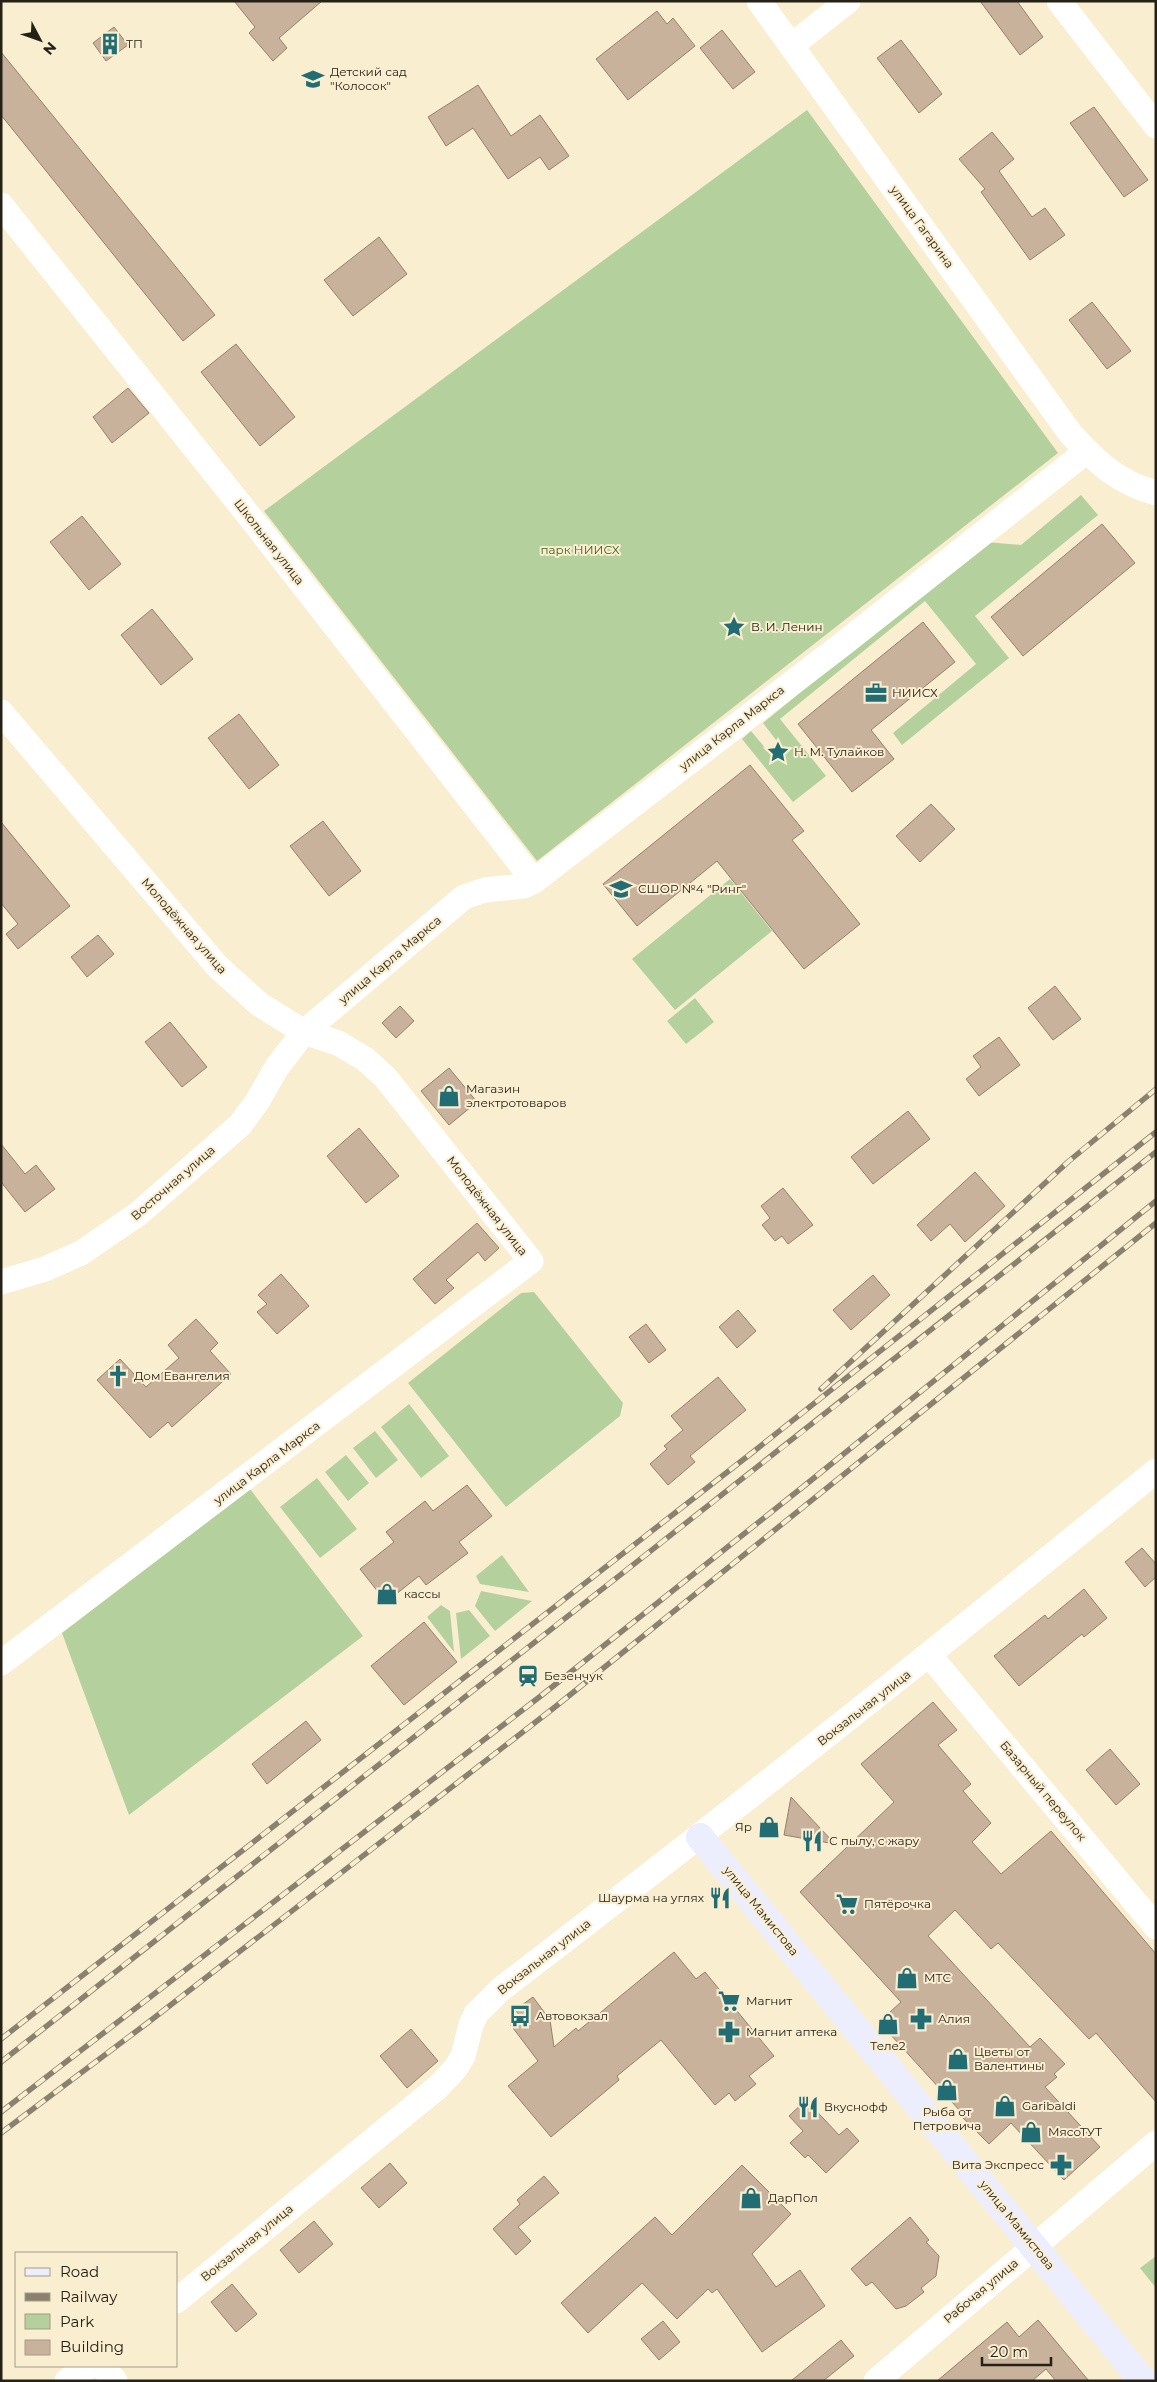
<svg xmlns="http://www.w3.org/2000/svg" width="1157" height="2382" font-family="Montserrat,sans-serif">
  <rect width="100%" height="100%" fill="#faeed1"/>
  <path fill="#b4d09d" d="M807 110 1058 453 537 861 264 511Z
    M1081 495 1098 515 975 616 1009 658 902 745 893 733 976 664 925 601 780 719 826 776 793 802 742 739 751 731 776 761 786 753 763 723 985 542 1021 545Z
    M730 879 772 931 675 1010 632 959Z
    M695 998 714 1022 686 1044 667 1021Z
    M534 1292 623 1403 620 1416 506 1507 408 1383 521 1293Z
    M409 1404 449 1456 421 1478 381 1427Z
    M375 1431 398 1460 376 1478 353 1448Z
    M346 1455 369 1483 348 1501 325 1472Z
    M317 1478 357 1529 320 1558 280 1507Z
    M250 1489 363 1636 129 1815 62 1633Z
    M502 1555 529 1592 480 1584 476 1576Z
    M481 1591 532 1601 495 1631 475 1606Z
    M441 1605 450 1611 454 1652 427 1617Z
    M469 1610 490 1636 461 1659 456 1613Z
    M1156 2256V2288L1140 2268Z"/>
  <path fill="#c8b29c" stroke="#95806b" d="M234 1H322L279 38 287 48 273 61 249 33 255 27Z
    M980 1H1017L1043 37 1020 55Z
    M657 11 667 24 673 18 695 46 628 100 596 59Z
    M114 27 128 45 106 61 93 43Z
    M722 30 755 72 733 89 700 48Z
    M901 40 942 94 919 113 877 58Z
    M1 52 215 315 183 341 1 115Z
    M478 85 511 136 540 115 569 156 549 170 540 157 508 179 473 128 446 146 428 117Z
    M1094 107 1148 180 1124 197 1070 123Z
    M992 132 1014 159 999 171 1032 217 1045 208 1065 235 1030 260 981 192 985 189 959 159Z
    M379 237 407 274 353 316 324 280Z
    M1092 302 1131 351 1107 369 1069 320Z
    M236 344 295 417 260 446 201 372Z
    M128 388 149 413 112 443 93 417Z
    M82 516 121 564 89 590 50 542Z
    M1102 524 1135 563 1023 656 991 617Z
    M152 609 193 659 161 685 121 635Z
    M923 622 955 662 871 730 894 759 852 792 798 724Z
    M239 714 279 765 249 789 208 738Z
    M750 765 804 831 792 840 860 924 804 969 717 861 637 926 603 884Z
    M931 804 955 829 920 862 896 836Z
    M323 821 361 871 329 896 290 846Z
    M1 822 70 906 18 949 6 934 18 924 1 903Z
    M98 935 114 954 87 977 71 957Z
    M1055 986 1081 1019 1053 1040 1028 1008Z
    M400 1006 414 1021 396 1038 382 1023Z
    M170 1022 207 1067 182 1087 145 1042Z
    M999 1037 1020 1065 979 1096 966 1079 981 1067 973 1056Z
    M449 1068 477 1102 449 1125 421 1091Z
    M908 1111 930 1139 873 1184 851 1157Z
    M359 1128 399 1176 366 1203 327 1156Z
    M1 1144 25 1174 36 1165 55 1189 25 1212 1 1182Z
    M975 1172 1005 1206 965 1242 950 1224 931 1241 917 1225Z
    M783 1188 813 1225 788 1244 782 1236 775 1241 762 1225 770 1218 761 1206Z
    M477 1223 499 1248 485 1261 478 1252 446 1280 454 1288 435 1304 413 1279Z
    M281 1274 309 1306 277 1334 257 1312 267 1304 258 1295Z
    M873 1275 890 1295 851 1330 833 1310Z
    M738 1310 756 1331 737 1348 719 1327Z
    M196 1319 218 1343 210 1351 231 1374 172 1427 168 1422 150 1438 97 1380 120 1359 146 1387 179 1358 168 1345Z
    M646 1324 666 1350 649 1363 629 1337Z
    M718 1377 746 1410 690 1456 695 1462 668 1485 650 1464 667 1449 664 1446 683 1430 671 1416Z
    M467 1485 492 1516 459 1542 468 1553 426 1585 419 1576 386 1602 360 1569 394 1542 386 1532 425 1501 433 1511Z
    M1142 1548 1156 1564V1577L1145 1587 1125 1562Z
    M1084 1589 1107 1618 1084 1637 1082 1634 1019 1686 994 1656 1045 1615 1048 1619Z
    M424 1622 457 1662 404 1705 371 1666Z
    M933 1702 957 1730 938 1745 971 1784 963 1791 991 1823 972 1842 1001 1874 1051 1831 1156 1954V2102L1096 2033 1089 2039 998 1943 991 1949 955 1910 928 1936 1030 2047 1040 2038 1065 2064 1054 2074 1057 2077 1045 2087 1100 2147 1064 2180 1011 2123 989 2144 959 2114 961 2112 879 2022 901 2002 800 1892 894 1802 861 1764Z
    M306 1721 321 1740 267 1784 252 1764Z
    M1110 1749 1140 1784 1116 1805 1086 1770Z
    M791 1797 835 1844 784 1835Z
    M674 1952 696 1979 705 1972 774 2056 749 2076 756 2084 735 2101 729 2093 715 2105 661 2040 617 2076 619 2080 551 2137 508 2086 538 2061 510 2024 520 2016 515 2010 533 1997 550 2020 554 2047 576 2028 578 2031Z
    M411 2029 438 2061 407 2088 380 2056Z
    M806 2100 839 2135 847 2128 859 2141 826 2173 808 2155 805 2158 790 2143 803 2131 789 2116Z
    M390 2163 407 2183 379 2208 361 2188Z
    M742 2165 791 2214 752 2254 776 2287 800 2270 825 2306 762 2352 717 2289 712 2293 708 2289 677 2319 642 2283 588 2333 561 2303 655 2217 672 2235Z
    M544 2176 559 2193 518 2227 531 2241 516 2255 493 2229 520 2204 517 2200Z
    M910 2217 929 2240 926 2242 939 2256 936 2276 921 2288 924 2292 906 2306 896 2309 872 2282 866 2286 851 2269Z
    M314 2221 333 2244 299 2273 280 2250Z
    M232 2284 257 2314 236 2332 211 2302Z
    M1038 2320 1089 2381H1056L1046 2369 1032 2381H937L1007 2322 1019 2337Z
    M663 2321 680 2342 659 2360 641 2339Z
    M841 2340 854 2356 823 2381H791Z"/>
  <g fill="none" stroke-linecap="round" stroke-linejoin="round">
    <path stroke="#fff" stroke-width="25" d="M759 1 1070 433C1096 462 1117 482 1156 493
      M1059 1 1156 126
      M791 46 848 1
      M1 205 250 517 534 881
      M1 712 217 966 259 1004 304 1032 338 1043 365 1059 385 1077 531 1261 1 1663
      M1 1282 45 1269 81 1253 138 1214 240 1125 257 1102 277 1067 304 1032 464 897 485 890 524 886 534 881 844 643 1087 451
      M930 1656 1156 1927
      M176 2301 438 2087 455 2069 463 2056 471 2025 476 2014 501 1989C722 1820 940 1647 1156 1471
      M102 2366 115 2381
      M67 2381 82 2369 92 2366
      M876 2381 1156 2143"/>
    <path stroke="#eceefe" stroke-width="28" d="M700 1837 1143 2381"/>
    <g stroke="#8a826f" stroke-width="5.5">
      <path id="rail" d="M821 1389 1069 1161 1156 1089
        M1 2039 753 1452 1156 1132
        M1 2062C386 1758 772 1457 1156 1152
        M1 2112 542 1695 809 1482 1156 1201
        M1 2133 150 2021 555 1707 1156 1223"/>
    </g>
    <use href="#rail" stroke="#faeed1" stroke-width="4" stroke-dasharray="11" stroke-linecap="butt"/>
  </g>
  <defs>
    <g id="building-bare" transform="scale(1.725)"><path d="M-4-6H4V6H1V3H-1V6H-4ZM-2.5-4.3h1.7v1.8h-1.7ZM.8-4.3h1.7v1.8H.8ZM-2.5-1h1.7V.8h-1.7ZM.8-1h1.7V.8H.8Z" fill="#226d73" stroke="#faeed1" stroke-width="2.5" paint-order="stroke"/></g>
    <g id="school-bare" transform="scale(1.725)"><path d="M0-5L7-2L0 1L-7-2ZM-4 1L0 2.5L4 1V4Q0 6-4 4Z" fill="#226d73" stroke="#faeed1" stroke-width="2.5" paint-order="stroke"/></g>
    <g id="sight-bare" transform="scale(1.725)"><path d="M0-6L1.8-2.2L6-1.7L2.9 1.2L3.7 5.4L0 3.3L-3.7 5.4L-2.9 1.2L-6-1.7L-1.8-2.2Z" fill="#226d73" stroke="#faeed1" stroke-width="2.5" paint-order="stroke"/></g>
    <g id="office-bare" transform="scale(1.725)"><path d="M-6-3h4V-5.5h4V-3h4V5H-6ZM-1-4.5V-3h2v-1.5ZM-6 0V1H6V0Z" fill="#226d73" stroke="#faeed1" stroke-width="2.5" paint-order="stroke"/></g>
    <g id="shop-bare" transform="scale(1.725)"><path d="M-5-2.5h2.3a2.7 3.5 0 0 1 5.4 0H5L5.5 6h-11ZM-1.5-2.5h3a1.5 2.3 0 0 0-3 0Z" fill="#226d73" stroke="#faeed1" stroke-width="2.5" paint-order="stroke"/></g>
    <g id="church-bare" transform="scale(1.725)"><path d="M-1.2-6h2.4v3.5h3.3v2.4h-3.3V6h-2.4V-.1h-3.3v-2.4h3.3Z" fill="#226d73" stroke="#faeed1" stroke-width="2.5" paint-order="stroke"/></g>
    <g id="station-bare" transform="scale(1.725)"><path d="M-3-6H3Q5-6 5-4V2Q5 4 3 4L4.5 6H3L1.5 4h-3L-3 6H-4.5L-3 4Q-5 4-5 2V-4Q-5-6-3-6ZM-3.5-4v3h7v-3ZM-3.5 1v1.5H-2V1ZM2 1v1.5H3.5V1Z" fill="#226d73" stroke="#faeed1" stroke-width="2.5" paint-order="stroke"/></g>
    <g id="restaurant-bare" transform="scale(1.725)"><path d="M-5-6h1v4h1v-4h1v4h1v-4h1v5L-1.5 .5V6h-2V.5L-5-1ZM5-6V6H3V1.5H1.5Q1.5-4 5-6Z" fill="#226d73" stroke="#faeed1" stroke-width="2.5" paint-order="stroke"/></g>
    <g id="supermarket-bare" transform="scale(1.725)"><path d="M-6-5.5h2.5l.6 2H6L4.5 2H-2.5L-4.4-4H-6ZM-1.5 3.2a1.3 1.3 0 1 0 .1 0ZM3 3.2a1.3 1.3 0 1 0 .1 0Z" fill="#226d73" stroke="#faeed1" stroke-width="2.5" paint-order="stroke"/></g>
    <g id="bus-bare" transform="scale(1.725)"><path d="M-5-6H5V4H4V6H2V4H-2V6H-4V4H-5ZM-3.5-4V0h7V-4ZM-3.5 1.2v1.5H-2V1.2ZM2 1.2v1.5H3.5V1.2Z" fill="#226d73" stroke="#faeed1" stroke-width="2.5" paint-order="stroke"/></g>
    <g id="pharmacy-bare" transform="scale(1.725)"><path d="M-2-6h4v4h4v4h-4v4h-4v-4h-4v-4h4Z" fill="#226d73" stroke="#faeed1" stroke-width="2.5" paint-order="stroke"/></g>
  </defs>
  <g fill-rule="evenodd">
    <use href="#building-bare" x="110" y="44"/>
    <use href="#school-bare" x="313" y="79"/>
    <use href="#sight-bare" x="734" y="627"/>
    <use href="#office-bare" x="876" y="693"/>
    <use href="#sight-bare" x="778" y="752"/>
    <use href="#school-bare" x="621" y="889"/>
    <use href="#shop-bare" x="449" y="1096"/>
    <use href="#church-bare" x="118" y="1376"/>
    <use href="#shop-bare" x="387" y="1594"/>
    <use href="#station-bare" x="528" y="1676"/>
    <use href="#shop-bare" x="769" y="1827"/>
    <use href="#restaurant-bare" x="812" y="1841"/>
    <use href="#restaurant-bare" x="720" y="1898"/>
    <use href="#supermarket-bare" x="847" y="1904"/>
    <use href="#shop-bare" x="907" y="1978"/>
    <use href="#supermarket-bare" x="729" y="2001"/>
    <use href="#bus-bare" x="520" y="2016"/>
    <use href="#pharmacy-bare" x="921" y="2019"/>
    <use href="#shop-bare" x="888" y="2024"/>
    <use href="#pharmacy-bare" x="729" y="2032"/>
    <use href="#shop-bare" x="958" y="2059"/>
    <use href="#shop-bare" x="947" y="2090"/>
    <use href="#shop-bare" x="1005" y="2106"/>
    <use href="#restaurant-bare" x="808" y="2107"/>
    <use href="#shop-bare" x="1031" y="2132"/>
    <use href="#pharmacy-bare" x="1061" y="2165"/>
    <use href="#shop-bare" x="751" y="2198"/>
  </g>
  <g text-anchor="middle" stroke-width="4" stroke-linejoin="round" paint-order="stroke">
    <g font-size="12" fill="#262117" stroke="#faeed1" text-anchor="start">
      <text x="126" y="48">ТП</text>
      <text x="330" y="76">Детский сад<tspan x="330" dy="14">"Колосок"</tspan></text>
      <text x="751" y="631">В. И. Ленин</text>
      <text x="892" y="697">НИИСХ</text>
      <text x="794" y="756">Н. М. Тулайков</text>
      <text x="638" y="893">СШОР №4 "Ринг"</text>
      <text x="466" y="1093">Магазин<tspan x="466" dy="14">электротоваров</tspan></text>
      <text x="134" y="1380">Дом Евангелия</text>
      <text x="404" y="1598">кассы</text>
      <text x="544" y="1680">Безенчук</text>
      <text x="752" y="1831" text-anchor="end">Яр</text>
      <text x="829" y="1845">С пылу, с жару</text>
      <text x="704" y="1902" text-anchor="end">Шаурма на углях</text>
      <text x="864" y="1908">Пятёрочка</text>
      <text x="924" y="1982">МТС</text>
      <text x="746" y="2005">Магнит</text>
      <text x="536" y="2020">Автовокзал</text>
      <text x="938" y="2023">Алия</text>
      <text x="746" y="2036">Магнит аптека</text>
      <text x="888" y="2050" text-anchor="middle">Теле2</text>
      <text x="974" y="2056">Цветы от<tspan x="974" dy="14">Валентины</tspan></text>
      <text x="1022" y="2110">Garibaldi</text>
      <text x="824" y="2111">Вкуснофф</text>
      <text x="947" y="2116" text-anchor="middle">Рыба от<tspan x="947" dy="14">Петровича</tspan></text>
      <text x="1048" y="2136">МясоТУТ</text>
      <text x="1044" y="2169" text-anchor="end">Вита Экспресс</text>
      <text x="768" y="2202">ДарПол</text>
    </g>
    <g font-size="12" fill="#262117" stroke="#faeed1">
      <text transform="translate(922 227) rotate(54)" y="4">улица Гагарина</text>
      <text transform="translate(269 542) rotate(52)" y="4">Школьная улица</text>
      <text transform="translate(732 728) rotate(-38)" y="4">улица Карла Маркса</text>
      <text transform="translate(184 926) rotate(49)" y="4">Молодёжная улица</text>
      <text transform="translate(390 960) rotate(-40)" y="4">улица Карла Маркса</text>
      <text transform="translate(173 1183) rotate(-41)" y="4">Восточная улица</text>
      <text transform="translate(487 1206) rotate(52)" y="4">Молодёжная улица</text>
      <text transform="translate(267 1463) rotate(-37)" y="4">улица Карла Маркса</text>
      <text transform="translate(864 1708) rotate(-38)" y="4">Вокзальная улица</text>
      <text transform="translate(1043 1791) rotate(50)" y="4">Базарный переулок</text>
      <text transform="translate(761 1911) rotate(51)" y="4">улица Мамистова</text>
      <text transform="translate(544 1957) rotate(-38)" y="4">Вокзальная улица</text>
      <text transform="translate(1017 2225) rotate(51)" y="4">улица Мамистова</text>
      <text transform="translate(247 2243) rotate(-39)" y="4">Вокзальная улица</text>
      <text transform="translate(981 2291) rotate(-40)" y="4">Рабочая улица</text>
    </g>
    <g font-size="12" fill="#3f6218" stroke="#faeed1">
      <text x="580" y="554">парк НИИСХ</text>
    </g>
  </g>
  <rect width="1157" height="2382" fill="none" stroke="#262117" stroke-width="5"/>
  <rect x="15" y="2252" width="162" height="115" fill="#faeed1" stroke="#a59c87"/>
  <rect x="25" y="2268" width="25" height="8" fill="#eceefe" stroke="#a59c87"/>
  <text x="60" y="2277" font-size="15" fill="#262117">Road</text>
  <rect x="25" y="2293" width="25" height="8" fill="#8a826f" stroke="#a59c87"/>
  <text x="60" y="2302" font-size="15" fill="#262117">Railway</text>
  <rect x="25" y="2314" width="25" height="15" fill="#b4d09d" stroke="#a59c87"/>
  <text x="60" y="2327" font-size="15" fill="#262117">Park</text>
  <rect x="25" y="2340" width="25" height="15" fill="#c8b29c" stroke="#a59c87"/>
  <text x="60" y="2352" font-size="15" fill="#262117">Building</text>
  <g transform="translate(40 40) rotate(131)" stroke="#faeed1" stroke-width="4" paint-order="stroke">
  <path d="M0-4L9 19L0 12L-9 19Z" fill="#262117"/>
  <text y="-8" font-size="14" font-weight="bold" text-anchor="middle" fill="#262117">N</text>
  </g>
  <path d="M982 2357v8h69v-8" fill="none" stroke="#262117" stroke-width="2.5"/>
  <text x="990" y="2357" font-size="15" fill="#262117" stroke="#faeed1" stroke-width="4" paint-order="stroke">20 m</text>
</svg>
